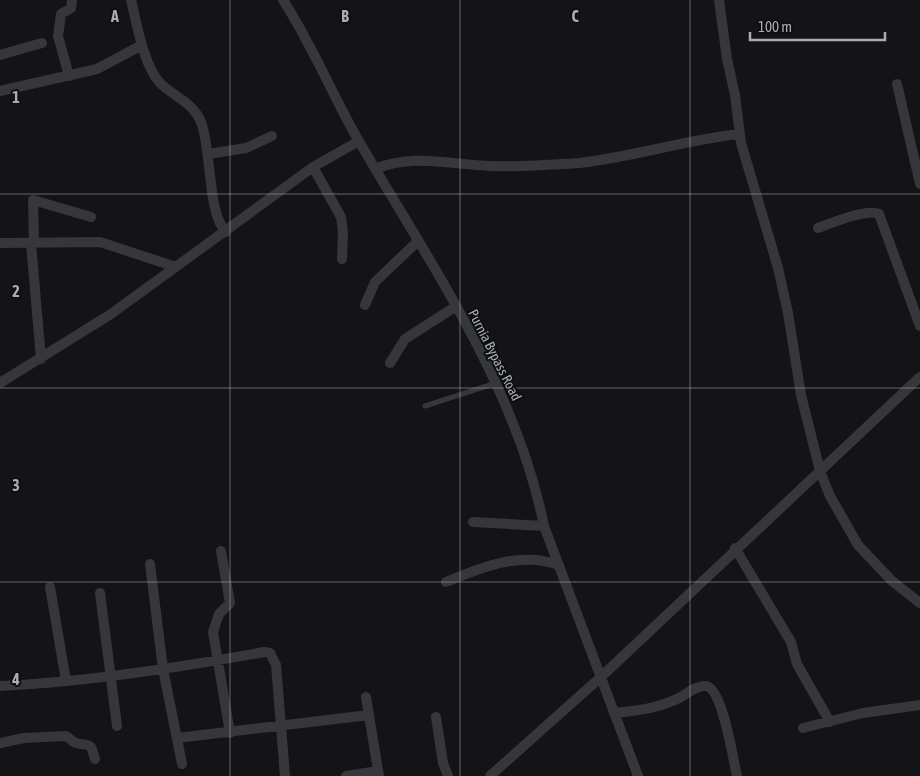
<svg xmlns="http://www.w3.org/2000/svg" width="920" height="776" font-family="'Asap Condensed',sans-serif">
  <rect width="100%" height="100%" fill="#141416"/>
  <g fill="none" stroke-linecap="round" stroke-linejoin="round">
    <path stroke="#36373a" stroke-width="5" d="M425 406 496 383"/>
    <path stroke="#36373a" stroke-width="10" d="M131 0C137 24 143 64 160 83 174 97 193 102 201 122 212 150 207 213 226 232
      M283 0C313 46 333 97 360 143 431 265 516 386 544 526L638 776
      M719 0 727 59 735 95 741 143 778 268 788 313 801 395 820 471 830 496 858 545 892 581 920 603
      M0 55 42 43
      M69 76 58 36 61 14 71 8 72 0
      M897 84 920 184
      M0 91 97 69 142 45
      M208 154 246 148 272 136
      M313 167 341 217 343 232 342 259
      M375 169C414 153 452 165 491 166 520 167 550 165 579 163 633 157 685 140 739 134
      M818 228C831 223 868 208 879 214L920 326
      M0 243 100 242 176 267
      M31 243 41 359
      M34 243 33 200 91 217
      M365 305 375 282 418 241
      M390 363 405 339 455 307
      M0 383 111 314 313 167 359 141
      M473 522 544 526
      M735 548 791 642 797 664 830 722
      M221 551 230 603 219 614 213 632 230 733
      M150 564 163 669 182 764
      M446 582C482 567 521 551 559 565
      M50 587 66 681
      M100 593 117 726
      M0 686C88 682 177 668 264 652L270 653 276 665 285 776
      M366 697 379 776
      M614 713C637 711 660 708 681 697 688 693 697 685 706 686 723 689 733 760 737 776
      M436 717 443 763 448 776
      M803 728 863 713 920 705
      M177 738 369 715
      M0 743 24 738 66 736C70 738 72 742 76 743 92 747 90 741 95 759
      M346 776 378 771
      M490 776 602 676 920 377"/>
  </g>
  <path fill="none" stroke="#a7adb5" stroke-width="1" stroke-opacity="0.55" d="M230 0V776M460 0V776M690 0V776M0 194H920M0 388H920M0 582H920"/>
  <g text-anchor="middle" stroke-width="4" stroke-linejoin="round" paint-order="stroke">
    <g font-size="14" fill="#a7adb5" stroke="#0f0f11">
      <text transform="translate(495 355) rotate(63)" y="5">Purnia Bypass Road</text>
    </g>
  </g>
  <g font-size="16" text-anchor="middle" font-weight="bold" fill="#a7adb5" stroke="#0f0f11" stroke-width="4" stroke-linejoin="round" paint-order="stroke">
    <text x="115" y="22">A</text>
    <text x="345" y="22">B</text>
    <text x="575" y="22">C</text>
    <text x="16" y="103">1</text>
    <text x="16" y="297">2</text>
    <text x="16" y="491">3</text>
    <text x="16" y="685">4</text>
  </g>
  <path d="M750 32v8h135v-8" fill="none" stroke="#a7adb5" stroke-width="2.5"/>
  <text x="758" y="32" font-size="15" fill="#a7adb5" stroke="#0f0f11" stroke-width="4" paint-order="stroke">100 m</text>
</svg>
